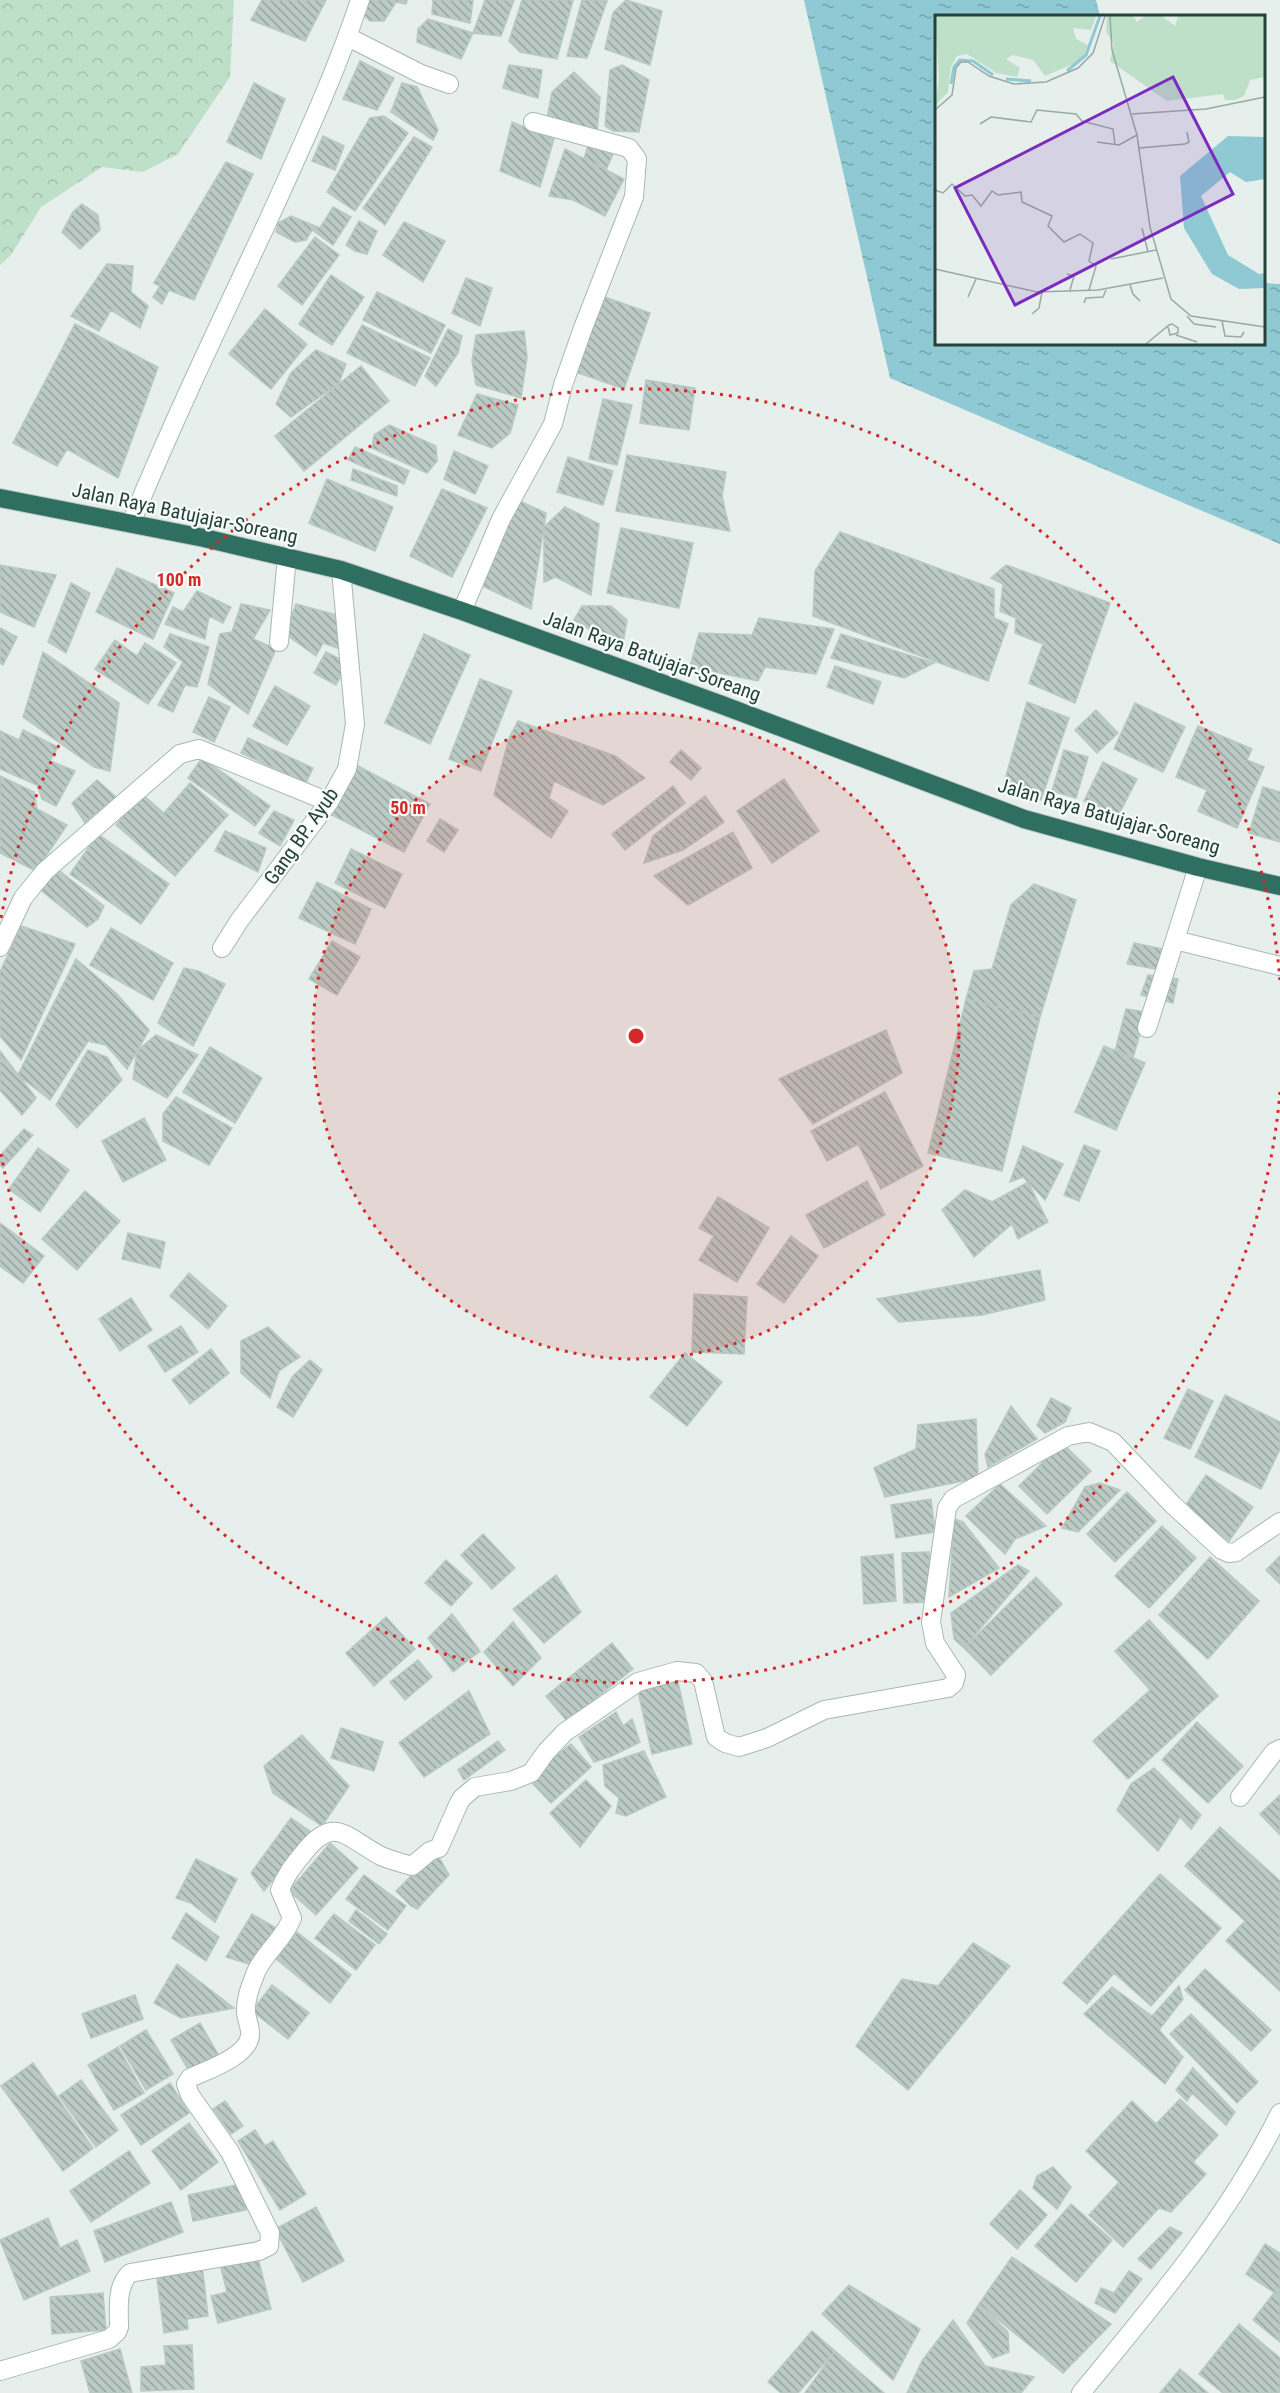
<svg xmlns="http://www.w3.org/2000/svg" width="1280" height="2393" font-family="'Roboto Condensed',sans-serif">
  <defs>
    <pattern id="forest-crowns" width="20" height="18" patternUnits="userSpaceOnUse" patternTransform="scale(1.5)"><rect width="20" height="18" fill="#bfe0c8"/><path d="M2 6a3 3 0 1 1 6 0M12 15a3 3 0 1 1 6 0" fill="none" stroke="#a4c1ad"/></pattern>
    <pattern id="water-ripples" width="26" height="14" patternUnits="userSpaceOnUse" patternTransform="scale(1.5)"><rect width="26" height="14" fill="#8ec9d4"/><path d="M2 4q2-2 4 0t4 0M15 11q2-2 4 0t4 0" fill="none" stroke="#74a5ad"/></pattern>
    <pattern id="building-back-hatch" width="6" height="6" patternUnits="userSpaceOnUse" patternTransform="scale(1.5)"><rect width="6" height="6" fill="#bbcac4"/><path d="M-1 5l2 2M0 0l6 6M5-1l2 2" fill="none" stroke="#98a6a0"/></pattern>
  </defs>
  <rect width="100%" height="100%" fill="#e6efeb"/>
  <path fill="url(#forest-crowns)" d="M0 0H234L230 77 178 154 143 172 102 167 41 207 11 255 0 265Z"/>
  <path fill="url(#water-ripples)" d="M804 0H1096L1100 16H936V344H1264V283L1280 284V544L890 378Z"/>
  <path fill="url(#building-back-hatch)" stroke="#b8c9c2" stroke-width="1.5" d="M262 0H326L305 41 251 20Z
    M365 0H407L406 4 396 2 384 21H370L361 12Z
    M433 0H473L470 23 432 14Z
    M485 0H514L501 36 473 33Z
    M522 0H573L557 59 520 52 509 41Z
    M582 0 607 1 587 58 567 56Z
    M626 0 662 11 650 65 605 49 613 13Z
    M428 19 473 33 461 59 417 42 418 29Z
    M360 61 394 78 377 110 343 99Z
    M509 65 542 70 538 98 503 88Z
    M622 65 649 80 639 132 613 131 605 126 610 70Z
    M574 72 600 97 597 134 546 124 552 92Z
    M254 83 285 99 261 159 227 142Z
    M402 83 417 87 438 130 433 140 391 112Z
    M384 116 408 133 355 211 327 192 370 118Z
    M512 122 554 139 540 187 500 171Z
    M323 136 344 146 335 170 312 161Z
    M414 137 432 147 385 225 363 208Z
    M588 145 613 154 606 170 584 159Z
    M565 149 624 179 605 216 573 200 549 196Z
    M226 162 253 174 194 300 169 290 162 304 153 297 160 286 154 283Z
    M82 204 98 215 100 230 80 249 62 232 73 212Z
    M333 207 351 217 333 245 312 230 306 240 295 242 276 232 278 223 291 216 320 228Z
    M359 221 377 231 367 254 355 251 346 245Z
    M404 222 445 241 423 282 383 255Z
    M315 237 339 255 302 305 278 286Z
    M107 264 133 266 131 292 148 306 140 328 111 310 99 331 71 316Z
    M331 275 364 297 332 345 299 324Z
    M466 278 492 288 480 326 452 313Z
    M377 292 445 325 431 353 363 320Z
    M599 295 650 313 624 389 573 371Z
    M265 309 307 344 271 389 229 354Z
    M75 324 158 367 118 478 67 449 57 466 13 443Z
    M362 325 430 358 415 386 347 353Z
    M448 329 462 336 458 353 436 386 425 376Z
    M524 331 527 357 521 398 476 385 472 361 476 335Z
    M316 350 346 364 339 383 291 417 276 404 291 373Z
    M361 366 389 401 304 471 275 436Z
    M646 380 695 388 689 430 640 423Z
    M477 394 518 405 510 433 492 448 458 435Z
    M603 399 632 405 617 465 589 459Z
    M389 425 436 446 437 461 427 473 372 448 374 435Z
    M355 447 409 471 404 484 348 460Z
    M454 451 488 466 475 494 444 479Z
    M627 455 726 472 722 496 730 531 616 511Z
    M568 457 613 471 603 505 557 492Z
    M353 469 397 486V496L351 480Z
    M327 479 393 507 375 551 309 523Z
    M442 489 487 508 452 577 410 556Z
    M515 499 546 513 531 609 476 583Z
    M565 507 599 524 591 595 556 577 544 582V527Z
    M621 528 693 543 679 608 607 593Z
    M840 532 994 589V618L1008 624 988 681 813 616 815 571Z
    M0 565 56 575 34 627 0 612Z
    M1006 565 1110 603 1075 703 1029 683 1043 644 1015 633 1016 618 1000 611 1003 584 991 578Z
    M117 568 174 593 153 639 96 612Z
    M71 583 90 593 66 653 48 642Z
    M197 591 231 607 223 623 209 616 205 639 165 624 173 607 183 612Z
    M241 604 270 610 253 639 276 649 248 714 208 684 220 634 232 632Z
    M296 604 337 615 340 649 323 643 316 656 285 634Z
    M582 606H611L627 620 622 649 574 620Z
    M759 618 834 629 816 674 765 667 758 681 690 667 699 633 752 635Z
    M0 628 17 637 3 665 0 663Z
    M170 634 209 647 197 687 185 685 173 712 158 705 183 662 164 647Z
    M424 634 470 655 430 744 385 723Z
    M841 634 934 663 904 678 831 658Z
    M115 640 137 656 145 643 176 663 148 704 95 669Z
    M43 652 119 703 110 771 94 767 23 717Z
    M326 652 348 663 336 685 314 673Z
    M835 666 881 682 873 704 827 687Z
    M480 679 512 691 481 771 449 759Z
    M275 686 310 706 287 745 253 726Z
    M209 697 230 707 214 742 193 732Z
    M1027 702 1069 718 1041 800 1004 783Z
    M1135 703 1185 727 1163 772 1114 749Z
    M1096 710 1118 733 1097 753 1075 730Z
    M518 721 615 756 645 778 603 805 554 781 549 798 568 811 551 838 494 795 509 738Z
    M1198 726 1252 749 1247 760 1264 767 1237 828 1198 811 1207 790 1176 777Z
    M23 730 58 747 50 761 75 771 56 806 42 799 37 785 0 769V731L19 740Z
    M248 738 313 768 306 783 241 753Z
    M681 750 701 768 691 780 670 762Z
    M1064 750 1088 757 1076 798 1052 791Z
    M202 758 270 806 255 826 188 778Z
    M1103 762 1137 779 1117 818 1084 801Z
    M358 766 430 804 404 852 332 815Z
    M0 776 34 792 37 809 67 825 36 871 0 853Z
    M784 779 819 831 772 863 737 811Z
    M97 780 116 797 85 823 72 803Z
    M190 783 228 815 175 876 116 825 142 794 164 813Z
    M673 786 685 803 625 850 612 834Z
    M1263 787 1280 792V842L1249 833Z
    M705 796 724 822 683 850 644 863 653 836Z
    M274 811 294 820 280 846 259 833Z
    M440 819 458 830 444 852 427 841Z
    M225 831 266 848 258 872 215 851Z
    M733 832 752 868 688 905 654 876Z
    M98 834 169 884 141 924 70 874Z
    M351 849 402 874 385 908 335 883Z
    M56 868 104 906 98 919 87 927 39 889Z
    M317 882 371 909 355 944 299 918Z
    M1034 884 1076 900 1040 1017 966 999 974 971 992 969 1011 905Z
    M21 926 75 944 21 1060 0 1036V972Z
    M111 928 173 963 153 1000 90 965Z
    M332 941 360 957 337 995 309 979Z
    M1134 943 1168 950 1161 970 1127 964Z
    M76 959 116 993 149 1030 127 1069 106 1045 88 1041 50 1100 18 1075Z
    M184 968 198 971 225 984 193 1046 158 1023Z
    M1148 975 1178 979 1173 1003 1141 995Z
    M966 999 1040 1017 1002 1171 928 1153Z
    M1126 1009 1146 1012 1133 1058 1115 1051Z
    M886 1030 902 1073 813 1124 779 1079Z
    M156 1035 198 1055 167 1098 133 1079 137 1051Z
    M1104 1046 1145 1063 1116 1130 1075 1112Z
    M210 1047 262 1078 235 1123 183 1092Z
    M88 1050 107 1057 122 1080 77 1128 56 1105Z
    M0 1051 36 1098 22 1115 0 1090Z
    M885 1092 923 1166 881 1189 858 1144 827 1161 811 1131Z
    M176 1097 232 1128 209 1165 163 1141V1114Z
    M144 1118 166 1160 123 1182 102 1141Z
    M24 1129 33 1135 3 1168 0 1165V1156Z
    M1084 1145 1100 1151 1079 1201 1064 1195Z
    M1023 1146 1063 1164 1045 1200 1023 1177 1010 1182Z
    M38 1148 69 1170 40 1212 9 1189Z
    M867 1181 885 1215 824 1248 806 1215Z
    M1028 1182 1048 1222 1018 1239 1012 1224 974 1257 942 1210 965 1190 992 1202Z
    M85 1191 120 1221 77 1270 42 1239Z
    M718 1197 769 1228 737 1282 699 1260 714 1236 699 1228Z
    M0 1223 44 1256 23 1283 0 1266Z
    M128 1233 165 1242 160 1268 122 1259Z
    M791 1236 818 1256 784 1303 757 1284Z
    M1040 1270 1045 1300 982 1315 899 1322 877 1299Z
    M189 1273 227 1306 208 1329 170 1296Z
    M694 1294 747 1297 744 1354 692 1352Z
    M131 1298 152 1330 120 1351 99 1319Z
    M181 1326 198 1352 165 1372 148 1346Z
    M268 1327 300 1357 279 1371 270 1398 241 1373V1341Z
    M211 1349 229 1373 190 1404 172 1380Z
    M685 1353 722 1382 687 1426 650 1397Z
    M310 1360 322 1370 293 1417 277 1407 292 1377Z
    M1188 1389 1213 1401 1190 1449 1164 1438Z
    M1225 1395 1280 1422V1449L1261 1489 1195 1457Z
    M1051 1398 1071 1408 1065 1422 1045 1433 1037 1425Z
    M1011 1406 1037 1439 988 1467 985 1454Z
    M976 1419 978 1478 885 1497 874 1468 916 1449 918 1425Z
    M1062 1443 1091 1471 1047 1514 1019 1486Z
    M1206 1475 1253 1507 1229 1541 1183 1509Z
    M1100 1483 1120 1490 1078 1532 1062 1528 1085 1487Z
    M1000 1484 1046 1526 1015 1539 1005 1554 966 1516Z
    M1127 1492 1156 1521 1115 1562 1087 1534Z
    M931 1499 935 1532 896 1538 891 1505Z
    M954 1519 963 1522 999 1568 949 1597Z
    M1162 1526 1196 1558 1149 1608 1115 1576Z
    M483 1534 515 1568 492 1589 461 1555Z
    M929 1552 932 1602 904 1603 902 1553Z
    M893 1554 896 1601 864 1604 861 1557Z
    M1280 1556V1584L1266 1570Z
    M1210 1557 1259 1601 1208 1659 1159 1615Z
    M446 1560 472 1583 451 1606 425 1583Z
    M1018 1565 1029 1571 964 1648 954 1639 951 1613Z
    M556 1575 581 1612 544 1643 513 1609Z
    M1036 1577 1062 1604 991 1675 964 1648Z
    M452 1614 480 1651 453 1672 428 1638Z
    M386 1617 415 1649 374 1686 346 1653Z
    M1149 1620 1218 1696 1128 1779 1093 1741 1150 1690 1115 1651Z
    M513 1622 541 1658 513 1686 484 1652Z
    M612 1643 633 1669 567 1721 546 1696Z
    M418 1660 432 1677 405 1700 390 1682Z
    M677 1678 692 1744 652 1754 637 1687Z
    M469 1691 490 1734 424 1777 399 1743Z
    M616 1712 623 1726 632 1719 640 1742 612 1756 594 1762 579 1737Z
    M1197 1722 1243 1766 1208 1803 1162 1760Z
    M341 1728 383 1742 374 1771 331 1758Z
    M302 1735 349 1786 322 1826 273 1793 264 1766Z
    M498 1741 505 1750 464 1780 458 1770Z
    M571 1744 591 1767 551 1803 533 1784 552 1759Z
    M644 1751 666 1797 626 1816 616 1813 619 1798 605 1786 603 1765Z
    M1154 1768 1201 1815 1191 1829 1180 1817 1158 1851 1117 1810 1131 1784Z
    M586 1780 611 1806 580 1847 550 1813Z
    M1280 1795V1835L1260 1814Z
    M291 1818 311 1832 264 1891 251 1873Z
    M1220 1827 1280 1881V1991L1226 1941 1245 1921 1185 1866Z
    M330 1843 358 1868 316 1915 289 1891Z
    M430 1857 440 1859 449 1875 417 1909 411 1906 396 1891Z
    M196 1859 237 1879 215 1922 191 1903 176 1898Z
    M1160 1874 1221 1928 1151 2006 1114 1973 1087 2004 1063 1983Z
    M364 1875 406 1906 388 1930 346 1899Z
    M356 1910 387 1934 379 1944 349 1921Z
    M186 1913 219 1937 206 1961 172 1938Z
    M252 1914 276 1928 249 1964 226 1957Z
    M334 1914 375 1945 356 1970 315 1938Z
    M297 1932 351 1975 330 2003 276 1959Z
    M973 1943 1010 1966 908 2090 856 2046 902 1979 938 1986Z
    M177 1964 234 2008 181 2018 154 2003Z
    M1205 1969 1271 2030 1251 2051 1185 1990Z
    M272 1985 309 2013 288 2039 252 2011Z
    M1179 1986 1183 1999 1159 2030 1183 2057 1165 2084 1084 2014 1112 1987 1152 2016Z
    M135 1995 143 2019 91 2038 82 2014Z
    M1191 2014 1258 2082 1237 2103 1170 2034Z
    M200 2023 218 2054 189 2071 171 2040Z
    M146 2030 173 2074 146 2090 120 2046Z
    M118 2047 144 2093 114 2110 88 2065Z
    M33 2063 93 2148 63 2171 1 2086Z
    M1193 2068 1235 2112 1226 2125 1192 2093 1187 2101 1176 2090Z
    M81 2080 118 2130 96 2147 59 2096Z
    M170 2083 189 2113 141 2145 121 2115Z
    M1180 2099 1218 2135 1193 2162 1206 2174 1171 2212 1159 2208 1123 2247 1089 2215 1119 2182 1086 2151 1132 2101 1156 2124Z
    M225 2101 243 2126 231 2134 213 2109Z
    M189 2123 218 2162 181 2190 152 2151Z
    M255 2130 265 2146 273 2141 306 2194 280 2210 238 2141Z
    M129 2151 150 2183 91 2222 70 2191Z
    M1053 2167 1071 2187 1057 2209 1033 2188 1037 2176Z
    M241 2184 246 2210 193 2221 188 2195Z
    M1020 2190 1047 2215 1017 2249 990 2224Z
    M171 2202 183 2232 105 2262 94 2231Z
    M1071 2204 1112 2240 1076 2282 1035 2246Z
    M316 2207 344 2261 303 2282 275 2229Z
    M48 2218 60 2248 77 2240 90 2271 24 2300 0 2240Z
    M1170 2227 1182 2233 1151 2269 1138 2259Z
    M1265 2244 1280 2253V2296L1246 2274Z
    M257 2254 271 2309 218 2323 211 2296 227 2292 220 2264Z
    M1012 2257 1111 2324 1063 2373 979 2304Z
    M202 2265 208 2316 187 2319 188 2329 164 2333 156 2271Z
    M1129 2271 1142 2279 1115 2313 1095 2303 1101 2288 1114 2293Z
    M849 2285 920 2329 893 2380 822 2314Z
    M103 2293 106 2330 52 2334 50 2297Z
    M1274 2293 1280 2298V2342L1253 2320Z
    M979 2304 1008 2332 1009 2352 993 2358 967 2323Z
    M953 2320 985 2366 1034 2377 1021 2393H907L922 2361Z
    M1239 2324 1280 2358V2393H1223L1199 2374Z
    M812 2331 835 2351 798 2393H781L768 2382Z
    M192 2345 194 2389 141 2391V2367L166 2365 164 2346Z
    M120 2349 132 2393H90L81 2361Z
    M835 2351 884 2393H805Z
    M1180 2369 1208 2393H1160Z"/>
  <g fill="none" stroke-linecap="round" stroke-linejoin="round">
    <g stroke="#a8b8b2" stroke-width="20">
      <path id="lane" d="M1175 940 1280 966
        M1147 1028 1198 867"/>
    </g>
    <g stroke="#a8b8b2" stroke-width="20">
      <path id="street" d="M348 37 421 74 449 84
        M462 611 501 519 553 424 563 385 583 328 634 197 637 159 629 148 533 122
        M279 642 287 557
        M0 947 23 898 45 871 180 754 199 749 329 802
        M222 948 239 921 329 802 347 769 355 724 341 570
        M1240 1797 1274 1752 1280 1749
        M0 2371 109 2339 117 2332 119 2327C119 2309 116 2286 130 2273L259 2251 269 2246 270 2233 230 2152 190 2095 186 2084 190 2078C207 2070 247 2057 250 2036 251 2029 247 2020 246 2013 245 1999 251 1985 256 1972 265 1952 284 1939 292 1918L280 1890C285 1876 293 1866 302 1855 334 1813 345 1837 381 1856 390 1860 402 1863 412 1866L430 1851 439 1848 458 1805 462 1798 475 1787 511 1781 531 1773 546 1752 565 1732 638 1682 677 1671 696 1673 703 1681 716 1737 725 1743 739 1747 767 1738 824 1710 948 1688 954 1683 956 1675 935 1643 931 1622 947 1508 953 1499 1068 1436 1089 1432 1113 1442 1173 1505 1222 1550 1229 1553 1236 1552 1280 1522"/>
    </g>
    <g stroke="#a4bbb3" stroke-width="20">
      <path id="secondary" d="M131 523C173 421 220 323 267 223 300 150 335 76 360 0
        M1081 2393C1154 2304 1229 2217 1280 2113"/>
    </g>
    <g stroke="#c2cac8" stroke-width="20">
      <path id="highway" d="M0 498 204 538 341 570 462 611 722 705 1024 819 1198 867 1280 886"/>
    </g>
    <use href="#lane" stroke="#fff" stroke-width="18"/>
    <use href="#street" stroke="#fff" stroke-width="18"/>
    <use href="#secondary" stroke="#fff" stroke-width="18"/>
    <use href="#highway" stroke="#2f6f62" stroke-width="18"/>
  </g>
  <circle cx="636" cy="1036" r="323" fill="#d62828" fill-opacity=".12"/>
  <g fill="none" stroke="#d62828" stroke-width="3" stroke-dasharray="3 6">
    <circle cx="636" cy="1036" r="323"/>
    <path d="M1280 1092A646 646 0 0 1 1 1154M1 918A646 646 0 0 1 1280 980"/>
  </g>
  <g text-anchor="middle" stroke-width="4.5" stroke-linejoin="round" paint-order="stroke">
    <g font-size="20" fill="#24423a" stroke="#f7fbf9">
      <text transform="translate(185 513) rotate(12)" y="7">Jalan Raya Batujajar-Soreang</text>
      <text transform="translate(652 656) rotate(20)" y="7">Jalan Raya Batujajar-Soreang</text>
      <text transform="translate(1109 816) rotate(16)" y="7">Jalan Raya Batujajar-Soreang</text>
      <text transform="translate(301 836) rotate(-55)" y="7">Gang BP. Ayub</text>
    </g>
  </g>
  <g transform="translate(935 15)">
    <rect width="330" height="330" fill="#e6efeb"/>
    <path d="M0 1H161L156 15 138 13 141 24 153 30 149 40 143 47 110 61 98 45 78 40 71 44 85 53 82 62 61 58 32 39 22 41 16 52 13 77 0 91 4 64ZM172 1H198L202 7 210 1H227L240 11 243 1H330V62L315 65 309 81 300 85H290L288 79 232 86 175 46 179 30 171 16Z" fill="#bfe0c8"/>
    <path d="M293 121 330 122V164L311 167 295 157 266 181 293 240 324 259 330 258V273L304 274 277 259 249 213 245 161Z" fill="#8ec9d4"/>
    <path fill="none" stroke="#8ec9d4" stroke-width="3" d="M132 56 151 40 165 1M71 64 96 66M16 69 19 52 25 45 38 46 58 60"/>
    <path fill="none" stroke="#98aaa4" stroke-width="1.5" d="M175 1 177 35 202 120 215 212 236 284 256 301 330 312M0 95 17 80 21 53 26 47H33L54 61 79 69 111 67 143 53 158 38 170 1M197 99 271 94 330 82M45 109 56 102 96 107 102 95 141 99 147 106 178 114 180 130M162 127 184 130 202 120M204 133 250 129 254 127 252 117M0 175 8 178 17 169 30 181 37 180 46 191 57 176 63 180 86 177 87 187 117 201 113 211 129 227 145 219 158 228 154 246 161 251 154 275M207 213 213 237M176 244 221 235M0 254 102 277 163 275 228 263M132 259 139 261 135 275M195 270 198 279 205 286M33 282 41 264M149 288 151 283 168 282 171 275M97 299 104 293 107 277M252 301 259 309 281 312M287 306 290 321 306 322 309 317M241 320 262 327M211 329 234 310 237 309 243 313V318L235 320 233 312"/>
    <path fill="#7b2cbf" fill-opacity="0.15" stroke="#7b2cbf" stroke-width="3" d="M238 62 298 179 80 290 20 173Z"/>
    <rect width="330" height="330" fill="none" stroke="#24423a" stroke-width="3"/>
  </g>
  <circle cx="636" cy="1036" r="9" fill="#d62828" stroke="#f7fbf9" stroke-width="3"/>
  <g font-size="18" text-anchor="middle" font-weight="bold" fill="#d62828" stroke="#f7fbf9" stroke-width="4.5" stroke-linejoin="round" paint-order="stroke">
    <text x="179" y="586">100 m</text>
    <text x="408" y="814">50 m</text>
  </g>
</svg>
